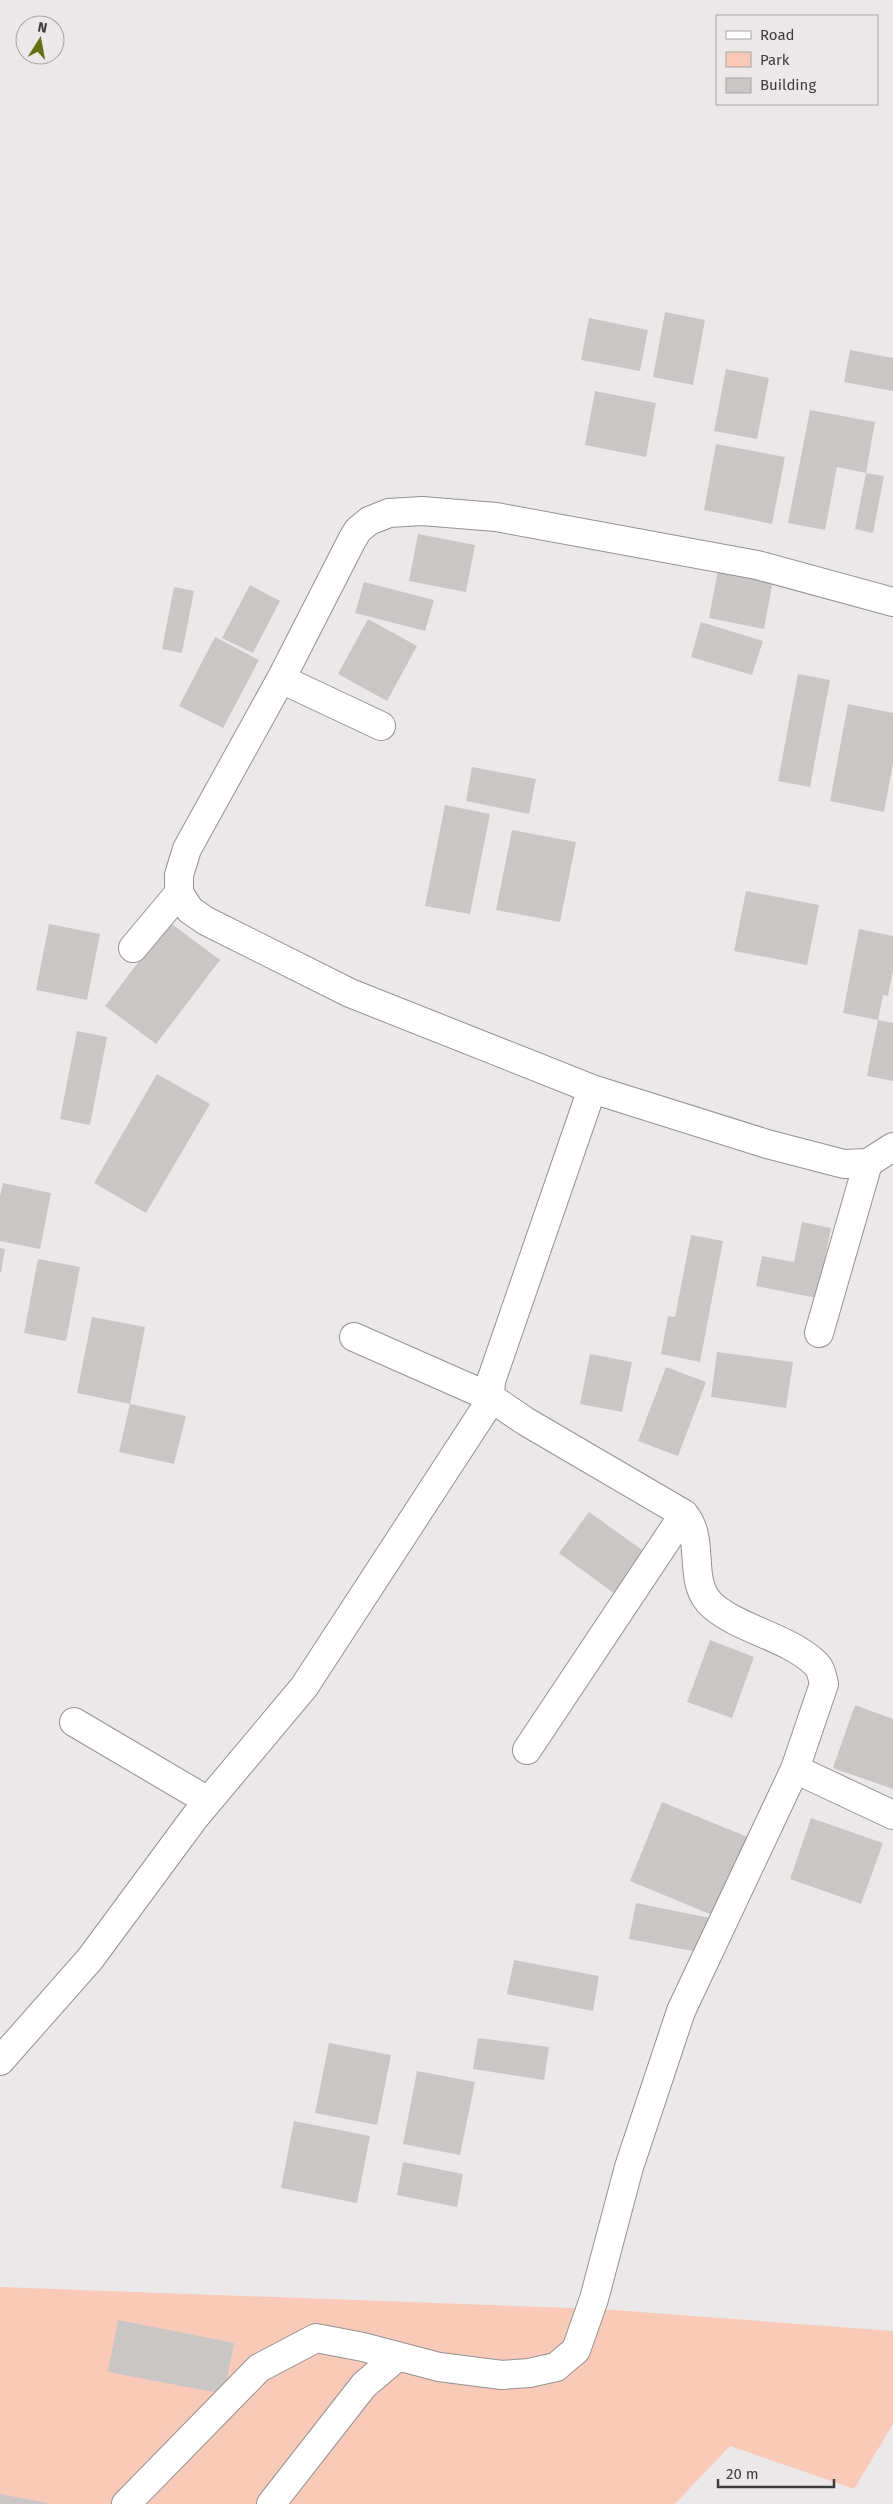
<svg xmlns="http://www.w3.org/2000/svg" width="893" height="2504" font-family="'Fira Sans',sans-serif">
  <rect width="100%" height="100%" fill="#ece8e9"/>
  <path fill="#f8cab7" d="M0 2287 600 2309 893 2331V2424L854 2489 730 2446 675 2504H16L0 2498Z"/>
  <path fill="#cbc6c6" d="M665 312 705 320 693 385 653 377Z
    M589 318 648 330 640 371 581 360Z
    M850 350 893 358V391L844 382Z
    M726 369 769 378 757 439 714 431Z
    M595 391 656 403 646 457 585 445Z
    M810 410 875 422 866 473 884 476 873 533 855 529 866 473 837 467 825 530 788 523Z
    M716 444 785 457 772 524 704 510Z
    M418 534 475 545 466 592 409 581Z
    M718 570 773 580 764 629 709 618Z
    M364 582 434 600 425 631 355 613Z
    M250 585 280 601 253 653 222 638Z
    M174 587 194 591 182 653 162 649Z
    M368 619 417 646 387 701 338 674Z
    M701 622 763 641 752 675 691 657Z
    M215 637 259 660 223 728 179 706Z
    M798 674 830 680 810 787 778 781Z
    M848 704 893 713V763L884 812 830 801Z
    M472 767 536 779 529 814 466 801Z
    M445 805 490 814 470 914 425 906Z
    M512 830 576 842 560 922 496 910Z
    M746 891 819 905 807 965 734 951Z
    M169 922 220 960 156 1044 105 1006Z
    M49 924 100 934 87 1000 36 990Z
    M859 929 893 936V970L888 996 883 995 878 1020 843 1013Z
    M878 1020 893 1023V1081L867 1076Z
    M77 1031 107 1037 90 1125 60 1119Z
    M157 1074 210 1104 146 1213 94 1183Z
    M3 1183 51 1193 40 1249 0 1241V1196Z
    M802 1222 831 1228 817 1298 756 1286 762 1256 794 1262Z
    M691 1235 723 1241 700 1362 661 1354 668 1316 675 1317Z
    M0 1248 5 1249 1 1272H0Z
    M38 1259 80 1267 66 1341 24 1333Z
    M92 1317 145 1327 130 1404 77 1393Z
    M717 1352 793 1362 786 1408 711 1397Z
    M590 1354 632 1362 622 1412 580 1404Z
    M666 1367 706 1382 678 1456 638 1441Z
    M130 1404 186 1416 174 1464 119 1452Z
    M589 1512 645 1552 615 1594 559 1553Z
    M710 1640 754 1657 732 1718 687 1702Z
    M855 1705 893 1719V1789L833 1768Z
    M662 1802 750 1838 717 1917 630 1881Z
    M811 1818 883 1843 861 1904 790 1879Z
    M636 1903 710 1918 703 1953 629 1939Z
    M514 1960 599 1976 593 2011 507 1994Z
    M478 2038 549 2047 544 2080 473 2069Z
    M329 2043 391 2055 377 2125 315 2113Z
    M417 2071 475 2082 460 2155 403 2144Z
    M294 2121 370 2136 357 2203 281 2188Z
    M403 2162 463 2174 457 2207 397 2195Z
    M118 2320 234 2343 224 2394 108 2372Z
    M0 2494 47 2503V2504H0Z"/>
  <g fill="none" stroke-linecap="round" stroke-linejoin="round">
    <g stroke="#959193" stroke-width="30">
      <path id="minor" d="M893 602 757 565 496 517 422 511 389 513 369 521 358 530 352 540 281 679 187 849 179 875V893L190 910 206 921 350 993 592 1089 767 1144 844 1164 868 1163 893 1147
        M281 679 381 726
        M133 948 179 893
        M592 1089 491 1381 490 1397 525 1421 684 1514C707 1541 685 1583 714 1607 744 1631 787 1637 815 1663 821 1668 822 1676 824 1684L795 1769 893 1815
        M819 1333 868 1163
        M74 1722 208 1801
        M527 1750 684 1514
        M0 2061 90 1959 195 1817 304 1687 487 1406 490 1397 354 1337
        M126 2504 259 2368 316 2338 363 2347 439 2367 502 2375 529 2373 556 2367 576 2350 594 2299 629 2167 681 2011 795 1769
        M271 2504 364 2385 397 2357"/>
    </g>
    <use href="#minor" stroke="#fff" stroke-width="28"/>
  </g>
  <rect x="716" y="15" width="162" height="90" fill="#ece8e9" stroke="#a6a3a4"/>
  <rect x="726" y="31" width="25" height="8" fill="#ffffff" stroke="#a6a3a4"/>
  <text x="760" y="40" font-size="15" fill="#3d3c3c">Road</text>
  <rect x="726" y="52" width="25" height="15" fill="#f8cab7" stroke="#a6a3a4"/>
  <text x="760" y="65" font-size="15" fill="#3d3c3c">Park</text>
  <rect x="726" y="78" width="25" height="15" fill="#cbc6c6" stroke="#a6a3a4"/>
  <text x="760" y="90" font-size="15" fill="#3d3c3c">Building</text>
  <g transform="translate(40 40) rotate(11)"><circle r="24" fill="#ece8e9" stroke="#a6a3a4"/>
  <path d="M0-4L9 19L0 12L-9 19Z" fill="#646d13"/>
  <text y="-8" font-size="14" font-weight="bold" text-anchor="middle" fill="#3d3c3c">N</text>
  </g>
  <path d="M718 2479v8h116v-8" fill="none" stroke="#3d3c3c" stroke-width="2.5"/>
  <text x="726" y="2479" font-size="15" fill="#3d3c3c" stroke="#ece8e9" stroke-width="4" paint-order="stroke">20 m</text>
</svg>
